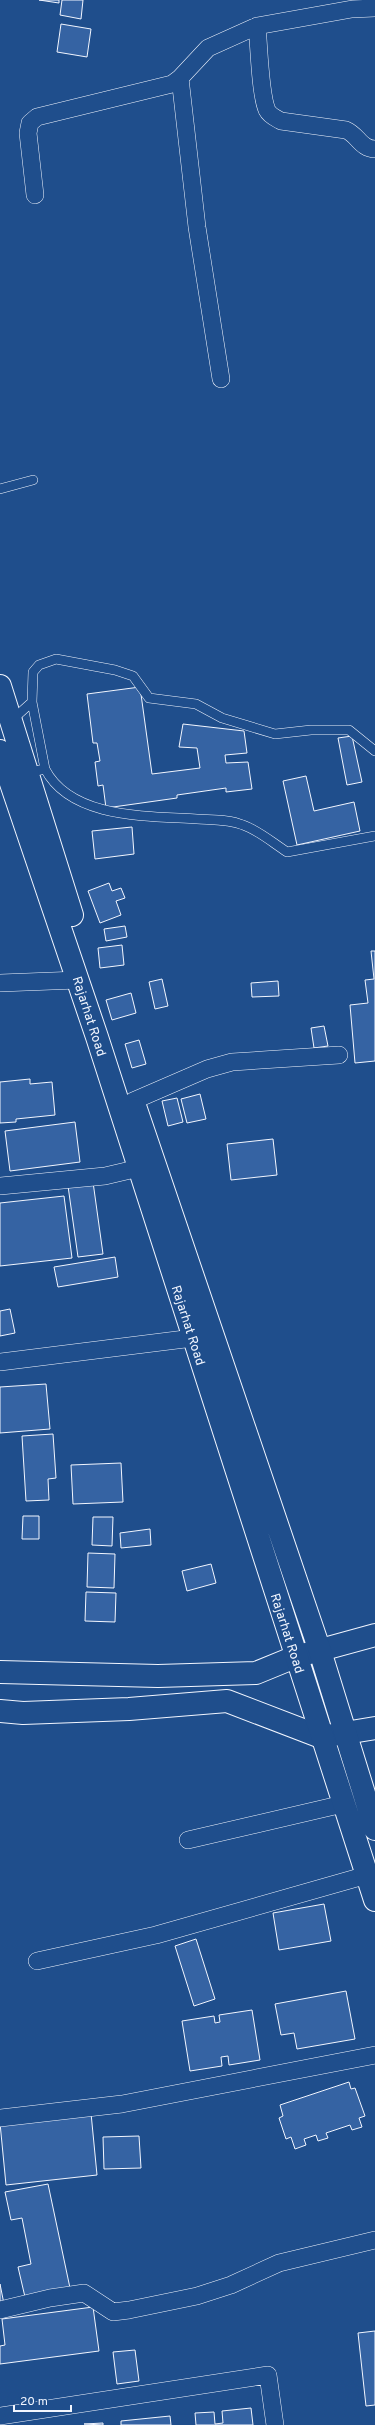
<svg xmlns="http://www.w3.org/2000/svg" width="375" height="2425" font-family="Overpass,sans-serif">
  <rect width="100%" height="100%" fill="#1f4e8c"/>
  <path fill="#3563a3" stroke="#f2f6ff" d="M39 0H59V3Z
    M62 0H83L81 19 60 15Z
    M61 24 91 29 87 57 57 52Z
    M140 687 152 774 200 768 197 748 179 747 183 724 244 731 247 753 225 755 226 763 248 762 252 789 226 792V788L177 795V798L106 808 103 785 98 786 95 762 100 761 97 743H93L87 694Z
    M352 736 362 782 347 785 338 738Z
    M306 776 314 811 354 802 360 831 297 845 283 781Z
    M132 827 134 854 95 859 92 831Z
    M109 883 112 891 121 888 125 898 116 901 121 915 100 923 88 891Z
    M125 926 127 937 106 941 104 929Z
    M122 945 124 965 100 968 98 948Z
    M371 951H375V1061L355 1063 350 1005 368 1003 365 980 374 979Z
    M162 979 168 1006 155 1009 149 982Z
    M278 981 279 996 252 997 251 983Z
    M131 993 136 1013 112 1020 106 1000Z
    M324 1026 328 1046 314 1048 311 1028Z
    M139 1040 146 1064 132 1068 125 1044Z
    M30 1079V1084L52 1082 55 1115 16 1119V1122L0 1123V1082Z
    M200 1094 206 1119 187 1123 181 1099Z
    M177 1098 183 1122 168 1126 162 1101Z
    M75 1122 80 1162 10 1171 5 1131Z
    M273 1139 277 1175 231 1180 227 1144Z
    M93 1182 103 1254 78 1257 68 1186Z
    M64 1196 72 1258 0 1266V1203Z
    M115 1257 118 1277 58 1287 54 1267Z
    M10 1309 15 1333 0 1336V1311Z
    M46 1384 50 1429 0 1433V1387Z
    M53 1434 56 1478 48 1479 49 1500 26 1501 22 1436Z
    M121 1463 123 1502 73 1504 71 1465Z
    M23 1516H39V1539H22Z
    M93 1517H113L112 1546 92 1545Z
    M150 1529 151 1545 121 1548 120 1533Z
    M88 1553 115 1554 114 1588 87 1587Z
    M211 1564 216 1583 187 1591 182 1571Z
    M86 1592 116 1593 115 1622 85 1621Z
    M324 1904 331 1941 279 1950 273 1913Z
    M196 1939 215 1999 194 2006 175 1946Z
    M346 1991 355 2039 297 2049 294 2033 281 2035 275 2004Z
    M252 2010 260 2060 229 2065 228 2056 221 2057 222 2066 190 2071 182 2021 214 2016 215 2023 220 2022 219 2015Z
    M349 2082 351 2089 355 2088 365 2116 359 2118 362 2127 352 2130 350 2125 326 2133 328 2138 318 2141 316 2135 304 2139 306 2145 295 2149 291 2137 286 2139 279 2118 283 2116 280 2105Z
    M91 2113 97 2175 6 2185 0 2123Z
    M139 2136 141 2168 104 2169 103 2137Z
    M48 2184 70 2288 25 2297 18 2267 31 2264 22 2218 11 2220 5 2192Z
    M0 2284 4 2304 0 2305Z
    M93 2307 99 2351 0 2364V2346L5 2345 2 2319Z
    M375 2331V2405L366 2406 358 2333Z
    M135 2350 139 2381 117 2384 113 2352Z
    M251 2408 253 2425H196L195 2413 214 2412 215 2424 223 2423 222 2411Z
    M170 2416 171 2425H121V2421Z
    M103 2423V2425L84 2424Z"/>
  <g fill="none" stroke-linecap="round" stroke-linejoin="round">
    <g stroke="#f2f6ff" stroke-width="10">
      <path id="service" d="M0 489 33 480
        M32 702 45 769
        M12 720 32 702 33 672 39 665 56 659 115 670 133 676 149 698 196 704 222 718 275 734 311 730H349L375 751
        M27 773 45 769C71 819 148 816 197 819 212 820 229 819 243 825 258 830 273 843 287 852L375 836"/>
    </g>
    <g stroke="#f2f6ff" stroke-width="18">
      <path id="minor" d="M257 26C259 45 260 94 267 110 270 116 276 118 281 121L346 130C358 135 361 149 375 149
        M180 78 197 227 221 379
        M35 195 28 133 30 123 37 117 172 84 180 78 208 48 257 26 352 9 375 8
        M0 983 78 980
        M133 1101 207 1069 232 1062 339 1055
        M0 1186 105 1176 139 1168
        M0 1362 193 1338
        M188 1840 343 1804
        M37 1961 156 1935 367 1875
        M0 2118 122 2104 375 2055
        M0 2310 50 2298 84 2293 113 2312 129 2310 197 2296 231 2285 279 2263 375 2240
        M0 2416 268 2375 275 2425"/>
    </g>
    <g stroke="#f2f6ff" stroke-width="24">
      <path id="secondary" d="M0 1672 158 1676 256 1673 295 1657 375 1635
        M0 1711 23 1713 129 1709 227 1701 321 1737
        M327 1736 375 1728"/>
    </g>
    <g stroke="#f2f6ff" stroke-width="24">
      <path id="primary" d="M0 686 72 915
        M0 751 97 1037 375 1900
        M136 1109 320 1651 375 1829"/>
    </g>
    <use href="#service" stroke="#1f4e8c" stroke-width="9"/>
    <use href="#minor" stroke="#1f4e8c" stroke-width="17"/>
    <use href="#secondary" stroke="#1f4e8c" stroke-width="22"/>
    <use href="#primary" stroke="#1f4e8c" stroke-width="22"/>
  </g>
  <g text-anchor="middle" stroke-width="3" stroke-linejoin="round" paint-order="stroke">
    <g font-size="13" fill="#f2f6ff" stroke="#1f4e8c">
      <text transform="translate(90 1016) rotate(72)" y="5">Rajarhat Road</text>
      <text transform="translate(189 1325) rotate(72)" y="5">Rajarhat Road</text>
      <text transform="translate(288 1633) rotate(72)" y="5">Rajarhat Road</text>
    </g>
  </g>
  <path d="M14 2405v6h57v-6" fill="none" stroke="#f2f6ff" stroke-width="2"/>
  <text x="20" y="2405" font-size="12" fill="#f2f6ff" stroke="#1f4e8c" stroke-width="3" paint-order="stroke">20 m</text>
</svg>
